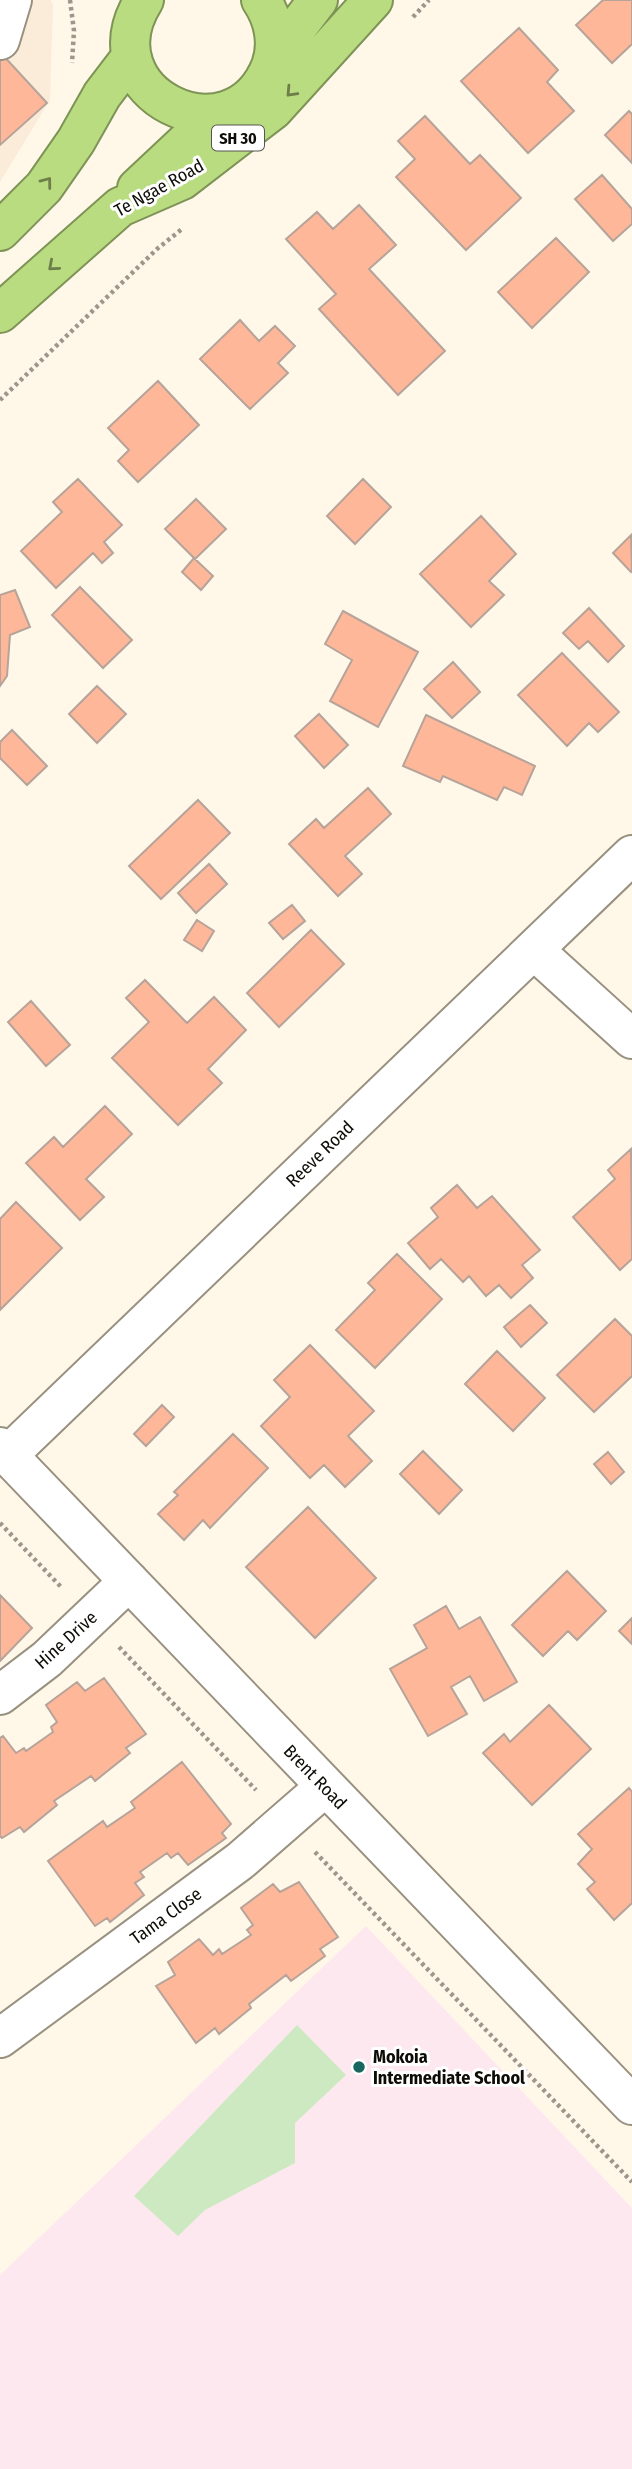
<svg xmlns="http://www.w3.org/2000/svg" width="632" height="2469" font-family="'Fira Sans Condensed',sans-serif">
  <rect width="100%" height="100%" fill="#fff8e9"/>
  <path fill="#fbecd9" d="M0 0H51L53 5 50 100 0 182Z"/>
  <path fill="#fde8ef" d="M366 1926 632 2208V2469H0V2275Z"/>
  <path fill="#cde9c1" d="M297 2025 346 2075 295 2123V2163L205 2210 178 2236 134 2196Z"/>
  <path fill="#feb798" stroke="#b6a39a" stroke-width="2" d="M603 0H632V44L612 63 576 25Z
    M519 28 558 70 547 82 574 111 528 153 461 81Z
    M0 52 47 103 0 145Z
    M629 111 632 114V163L605 135Z
    M425 116 470 164 480 155 521 198 466 250 396 177 415 159 398 141Z
    M602 175 632 209V224L613 241 575 199Z
    M359 205 396 245 369 269 445 351 398 395 319 309 336 294 286 239 317 212 333 229Z
    M556 238 589 272 532 328 498 292Z
    M240 320 259 341 275 326 295 346 278 363 288 373 250 409 200 359Z
    M158 381 199 425 138 482 118 461 129 450 108 428Z
    M78 479 122 525 104 542 113 553 102 563 93 553 56 588 21 551 62 512 53 502Z
    M363 479 391 507 355 544 327 516Z
    M196 499 226 529 195 559 165 529Z
    M481 516 516 554 489 581 504 595 471 627 420 574Z
    M631 535 632 571 631 572 613 553Z
    M194 558 213 576 201 590 182 572Z
    M80 587 132 640 103 668 52 615Z
    M15 590 30 627 10 635 7 676 0 686V595Z
    M589 608 624 646 608 662 588 641 579 649 563 633Z
    M343 611 418 652 378 727 330 701 352 660 325 644Z
    M562 653 619 712 598 732 589 723 567 746 518 695Z
    M453 662 480 692 452 718 424 689Z
    M97 686 126 714 97 743 69 714Z
    M319 714 348 745 324 768 295 736Z
    M426 715 535 766 522 795 504 787 497 800 443 776 440 782 403 766Z
    M12 730 47 766 27 785 0 758V742Z
    M368 788 391 814 345 856 362 874 338 896 289 844 316 819 324 828Z
    M198 800 230 833 161 899 129 866Z
    M209 864 227 884 196 913 178 893Z
    M292 905 305 921 283 939 269 923Z
    M197 920 214 931 202 951 184 940Z
    M311 930 344 964 279 1027 247 993Z
    M145 980 187 1023 214 997 246 1030 208 1069 222 1083 178 1125 112 1058 149 1022 126 998Z
    M31 1001 70 1045 46 1066 8 1022Z
    M105 1106 132 1134 86 1179 104 1197 80 1220 26 1163 54 1137 63 1147Z
    M631 1149 632 1259 620 1270 573 1217 615 1179 608 1170Z
    M457 1185 477 1208 492 1196 540 1250 522 1265 533 1278 511 1298 499 1285 486 1296 469 1276 463 1282 441 1259 430 1269 408 1243 438 1217 431 1208Z
    M16 1202 62 1248 0 1310V1219Z
    M397 1254 442 1299 375 1368 336 1330 375 1290 368 1283Z
    M530 1305 547 1323 521 1347 504 1327Z
    M615 1319 632 1336V1376L594 1412 557 1375Z
    M310 1345 374 1411 348 1436 372 1461 345 1487 324 1465 310 1478 261 1426 290 1397 274 1380Z
    M497 1351 545 1398 513 1431 465 1384Z
    M162 1405 174 1417 146 1446 134 1434Z
    M233 1434 268 1468 210 1528 203 1520 184 1540 158 1514 178 1495 174 1492Z
    M423 1451 462 1490 439 1514 400 1474Z
    M608 1452 624 1472 611 1484 594 1464Z
    M308 1507 376 1578 315 1638 246 1567Z
    M567 1571 606 1611 577 1640 568 1631 543 1656 512 1625Z
    M0 1595 32 1628 0 1661Z
    M446 1606 459 1629 480 1617 517 1682 484 1701 470 1676 451 1687 467 1714 428 1736 390 1669 427 1648 414 1625Z
    M632 1618V1644L619 1631Z
    M104 1678 146 1734 126 1748 130 1753 95 1781 91 1776 54 1801 57 1805 24 1832 20 1827 2 1838 0 1836V1738L3 1736 16 1753 24 1748 26 1751 53 1732 51 1727 57 1722 46 1705 77 1682 85 1691Z
    M549 1705 591 1749 532 1805 483 1753 504 1734 510 1742Z
    M182 1762 231 1824 222 1833 226 1838 188 1865 178 1853 171 1858 167 1853 140 1872 144 1877 135 1883 144 1895 110 1922 107 1918 95 1926 48 1861 103 1821 107 1827 135 1808 131 1802Z
    M629 1788 632 1792V1903L614 1920 587 1889 595 1882 578 1864 592 1849 578 1834Z
    M299 1882 338 1937 320 1949 325 1956 291 1981 286 1975 249 2004 251 2008 219 2034 215 2028 196 2043 156 1986 175 1975 168 1962 199 1939 213 1955 219 1949 222 1954 251 1935 247 1930 253 1925 241 1908 273 1884 280 1892Z"/>
  <g fill="none" stroke-linecap="round" stroke-linejoin="round">
    <g stroke="#999180" stroke-width="42">
      <path id="minor" d="M0 40 12 0
        M534 950 632 1039
        M0 1447 632 2105
        M8 1455 632 855
        M0 1695 47 1659 129 1581
        M0 2038 240 1861 325 1787"/>
    </g>
    <g stroke="#7e9356" stroke-width="42">
      <path id="highway" d="M144 0C85 93 232 165 271 66 279 44 274 19 261 0
        M273 59 318 0
        M137 188 217 113
        M0 231 44 187 76 141 102 95 131 57
        M0 313 120 207 182 180 273 110 373 0"/>
    </g>
    <path stroke="#9c978c" stroke-width="4.5" stroke-dasharray="3.5 3.5" stroke-linecap="butt" d="M70 0 74 31 72 63
      M413 17 429 0
      M0 400 157 249 182 229
      M0 1523 62 1588
      M119 1647 256 1790
      M315 1852 632 2182"/>
    <use href="#minor" stroke="#fff" stroke-width="38"/>
    <use href="#highway" stroke="#badc81" stroke-width="38"/>
  </g>
  <defs><path id="oneway-chevron" d="M-2-3.5L2.5 0L-2 3.5" fill="none" stroke-width="1.6" stroke-linecap="round" stroke-linejoin="round" transform="scale(1.75)"/></defs>
  <g stroke="#6d7e4a">
    <use href="#oneway-chevron" transform="translate(291 92) rotate(133)"/>
    <use href="#oneway-chevron" transform="translate(47 182) rotate(-53)"/>
    <use href="#oneway-chevron" transform="translate(53 266) rotate(139)"/>
  </g>
  <circle fill="#196661" stroke="#fff" stroke-width="2.5" cx="359" cy="2067" r="7"/>
  <g text-anchor="middle" stroke-width="6" stroke-linejoin="round" paint-order="stroke">
    <rect fill="#fff" stroke="#565551" stroke-width="2" x="212" y="125.5" width="52" height="25" rx="5"/>
    <g font-size="16" font-weight="bold" fill="#0e0c06">
      <text x="238" y="144">SH 30</text>
    </g>
    <g font-size="18" fill="#0e0c06" stroke="#fff">
      <text transform="translate(159 188) rotate(-29)" y="6">Te Ngae Road</text>
      <text transform="translate(320 1154) rotate(-44)" y="6">Reeve Road</text>
      <text transform="translate(66 1640) rotate(-42)" y="6">Hine Drive</text>
      <text transform="translate(315 1777) rotate(46)" y="6">Brent Road</text>
      <text transform="translate(166 1916) rotate(-36)" y="6">Tama Close</text>
    </g>
    <g font-size="18" font-weight="bold" fill="#0e0c06" stroke="#fff" text-anchor="start">
      <text x="373" y="2063">Mokoia<tspan x="373" dy="21">Intermediate School</tspan></text>
    </g>
  </g>
</svg>
